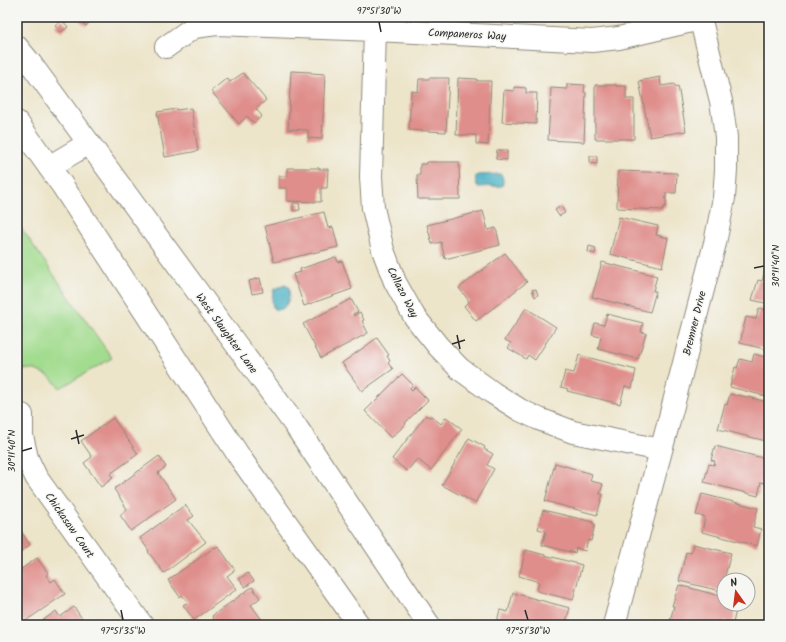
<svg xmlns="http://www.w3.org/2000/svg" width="786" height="642" font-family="Kalam,sans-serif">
  <rect width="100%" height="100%" fill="#f6f6f2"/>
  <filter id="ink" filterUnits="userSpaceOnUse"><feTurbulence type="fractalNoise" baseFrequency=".025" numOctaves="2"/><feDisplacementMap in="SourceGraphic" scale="8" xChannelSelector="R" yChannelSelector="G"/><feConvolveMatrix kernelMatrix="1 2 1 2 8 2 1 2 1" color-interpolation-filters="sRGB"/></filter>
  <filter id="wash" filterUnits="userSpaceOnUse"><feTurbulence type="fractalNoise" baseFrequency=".012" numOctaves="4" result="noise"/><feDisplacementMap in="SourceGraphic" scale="16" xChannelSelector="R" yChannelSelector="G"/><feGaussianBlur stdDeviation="0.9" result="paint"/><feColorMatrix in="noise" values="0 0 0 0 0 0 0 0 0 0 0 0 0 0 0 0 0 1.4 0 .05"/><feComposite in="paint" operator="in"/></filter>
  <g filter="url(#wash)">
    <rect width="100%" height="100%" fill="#ede5ca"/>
    <path fill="#a2dc8f" stroke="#66845d" d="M17 222 112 358 60 388 49 376 35 370 17 368Z"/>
    <path fill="#43adc2" stroke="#376c76" d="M501 174C503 176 504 183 502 186L478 187C476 184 474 178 477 175Z
      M285 285 289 287C291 297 287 313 274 309 271 304 272 295 274 289Z"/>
    <g id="blocks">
      <path fill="#df8e8b" d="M76 17H94L86 26Z
        M62 20 68 27 61 32 55 26Z
        M291 71 311 72V73L325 74 322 139 308 138V130L288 129Z
        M243 73 266 100 256 109 262 116 254 123 247 116 239 124 211 91 227 78 230 82Z
        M660 77 661 86 674 84 676 87 678 86 686 131 650 137 639 81Z
        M429 78H449L446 132 409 130 411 91 418 92 419 79H429Z
        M458 78 477 79V81H491L488 145 476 144V135H456Z
        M567 84 585 85 584 92 586 93 584 142 548 140 551 88 567 89Z
        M595 85H616V86H626V99H634V139H595Z
        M514 87 526 88V93H537L536 124 502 122 504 90 514 91Z
        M191 108 198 151 165 157 157 112 177 109V110Z
        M497 150H507V160L496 159Z
        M590 156H597V164L590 163Z
        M427 162H459L460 199H418L417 175H420V164H427Z
        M287 168H319V169H328L327 188H321V202L287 201V188H279V176H287Z
        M618 171 677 173 676 193H666V198H664L666 199V206L663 208V210L617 208Z
        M293 203H299L300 210 293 211Z
        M561 206 565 213 559 216 555 210Z
        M483 211 488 230 496 228 500 245 445 259 441 242 432 244 427 225Z
        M324 212 328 228 333 227 338 247 274 262 265 226Z
        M619 217 658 226 656 235 668 238 662 267 610 254Z
        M589 246 596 248 595 254 588 252Z
        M505 253 527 282 476 321 464 306 469 301 459 288Z
        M336 257 338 262 342 261 352 289 304 306 293 274 301 272 300 269Z
        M602 262 657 276 653 291H656L650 312 592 297Z
        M766 265 769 266V304L752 300 758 280 762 281Z
        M260 278 263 292 252 294 249 281Z
        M536 289 538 295 535 297 532 290Z
        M351 299 358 312 353 314 354 316 360 312 364 320 362 321 368 333 321 358 303 324Z
        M526 308 556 327 535 360 528 355 526 359 508 348 511 343 505 340Z
        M759 308 769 311V350L740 343 746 317 756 319Z
        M607 314 643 323 641 332 646 333 638 359 598 349 601 337 592 335 595 323 604 325Z
        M377 338 389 355 387 356 390 361 388 363 393 369 362 391 342 363Z
        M754 354 769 358V397L730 387 735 367 737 368 740 359 752 362Z
        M579 355 636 370 632 388 625 386 620 404 567 391 568 389 561 387 565 371 574 373Z
        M402 374 413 385 410 388 412 390 415 387 428 400 405 423 406 424 391 438 365 411Z
        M730 394 737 396 738 395 768 402 767 408H769V429L766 441 718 429 725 404 727 405Z
        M426 415 429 417 431 416 441 424 446 417 462 429 431 470 417 459 407 471 392 459Z
        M113 418 138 454 110 474 113 478 101 487 84 463 92 457 81 441Z
        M469 438 485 447 484 449 493 454 487 465 494 469 475 503 442 485Z
        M715 446 767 459 764 470 769 471 768 484 761 482 758 496 704 482 709 464 714 465 715 461 711 460Z
        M159 456 166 467 158 473 176 499 131 531 120 515 127 509 114 489Z
        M555 463 592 474 590 481 603 484 600 494H603L597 515 545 501Z
        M702 494 758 508 753 527 761 529 757 546 702 532 705 517 696 515Z
        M185 505 194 516 188 520 206 542 164 573 149 553 148 552 149 551 140 538Z
        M543 510 593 522 592 523 595 524 591 541 588 540 585 551 576 548 575 553 542 545 546 531 538 529Z
        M19 528 30 545 17 554V529Z
        M693 544 731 553 721 591 679 581 686 552 691 553Z
        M218 546 235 570 227 576 237 589 194 620 183 605 188 602 182 595 180 597 168 580 215 547V548Z
        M526 550 582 565 573 600 537 591 539 582 519 576Z
        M37 558 48 573 46 575 51 582 55 579 65 594 21 624 17 618V572Z
        M248 573 254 581 245 587 239 579Z
        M679 585 724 597V604H729L728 608 736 610 733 623 725 621 724 625H683L670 621 674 606H672Z
        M252 587 260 598 251 605 266 625H207L214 620 212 616Z
        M513 593 570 608 565 625H496L500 610 508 612Z
        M74 607 86 624 84 625H38V624L56 611 60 617Z"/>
    </g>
  </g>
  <g filter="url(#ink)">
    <use href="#blocks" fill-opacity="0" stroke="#8c887a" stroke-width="1"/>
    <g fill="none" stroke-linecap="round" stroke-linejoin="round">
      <g stroke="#8c887a" stroke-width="24">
        <path id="minor" d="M375 30 371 177 373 208 383 250 395 282 414 316 438 346 460 369 493 393 520 410 539 419 573 432 661 450
          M166 47 194 27 217 24 375 30 592 41 619 38 700 19
          M22 415V436L27 458 36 477 142 625
          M614 625 669 421 715 243 724 198 726 170V137L721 101 700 17"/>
      </g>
      <g stroke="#8c887a" stroke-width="24">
        <path id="primary" d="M17 47 31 64 295 425 429 625
          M17 122 62 185 241 459 359 625
          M49 167 89 143"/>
      </g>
      <use href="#minor" stroke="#fff" stroke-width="22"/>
      <use href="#primary" stroke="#fff" stroke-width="22"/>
    </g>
  </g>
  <path fill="none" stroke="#2b2b2b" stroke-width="1.5" d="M379 22 381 32M754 268 764 266M457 335 460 349M452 344 465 340M76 430 79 444M71 439 84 435M22 451 32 448M121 610 123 620M525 610 528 620"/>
  <g text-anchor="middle" stroke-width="3" stroke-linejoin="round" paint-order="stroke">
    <g font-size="11" fill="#2b2b2b" stroke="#f6f6f2">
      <text transform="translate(467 34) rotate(3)" y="4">Companeros Way</text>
      <text transform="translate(403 292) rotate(63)" y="4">Collazo Way</text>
      <text transform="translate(694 323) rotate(-76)" y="4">Bremner Drive</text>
      <text transform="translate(227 333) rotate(54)" y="4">West Slaughter Lane</text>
      <text transform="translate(70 525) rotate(55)" y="4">Chickasaw Court</text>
    </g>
  </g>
  <rect width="786" height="642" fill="none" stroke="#f6f6f2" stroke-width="44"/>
  <g transform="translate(736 592) rotate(346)"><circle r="19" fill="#f6f6f2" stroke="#a5a5a2"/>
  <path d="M0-3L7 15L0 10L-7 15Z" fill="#c8321e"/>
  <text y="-6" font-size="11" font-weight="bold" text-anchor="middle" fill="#2b2b2b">N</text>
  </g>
  <rect x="22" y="22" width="742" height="598" fill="none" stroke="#2b2b2b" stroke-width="1.5"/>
  <g font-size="10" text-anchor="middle" fill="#2b2b2b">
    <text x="379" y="14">97°51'30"W</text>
    <text transform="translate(775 266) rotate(-90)" y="4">30°11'40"N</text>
    <text transform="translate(11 451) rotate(-90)" y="4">30°11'40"N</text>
    <text x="123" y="634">97°51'35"W</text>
    <text x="528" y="634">97°51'30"W</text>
  </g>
</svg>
